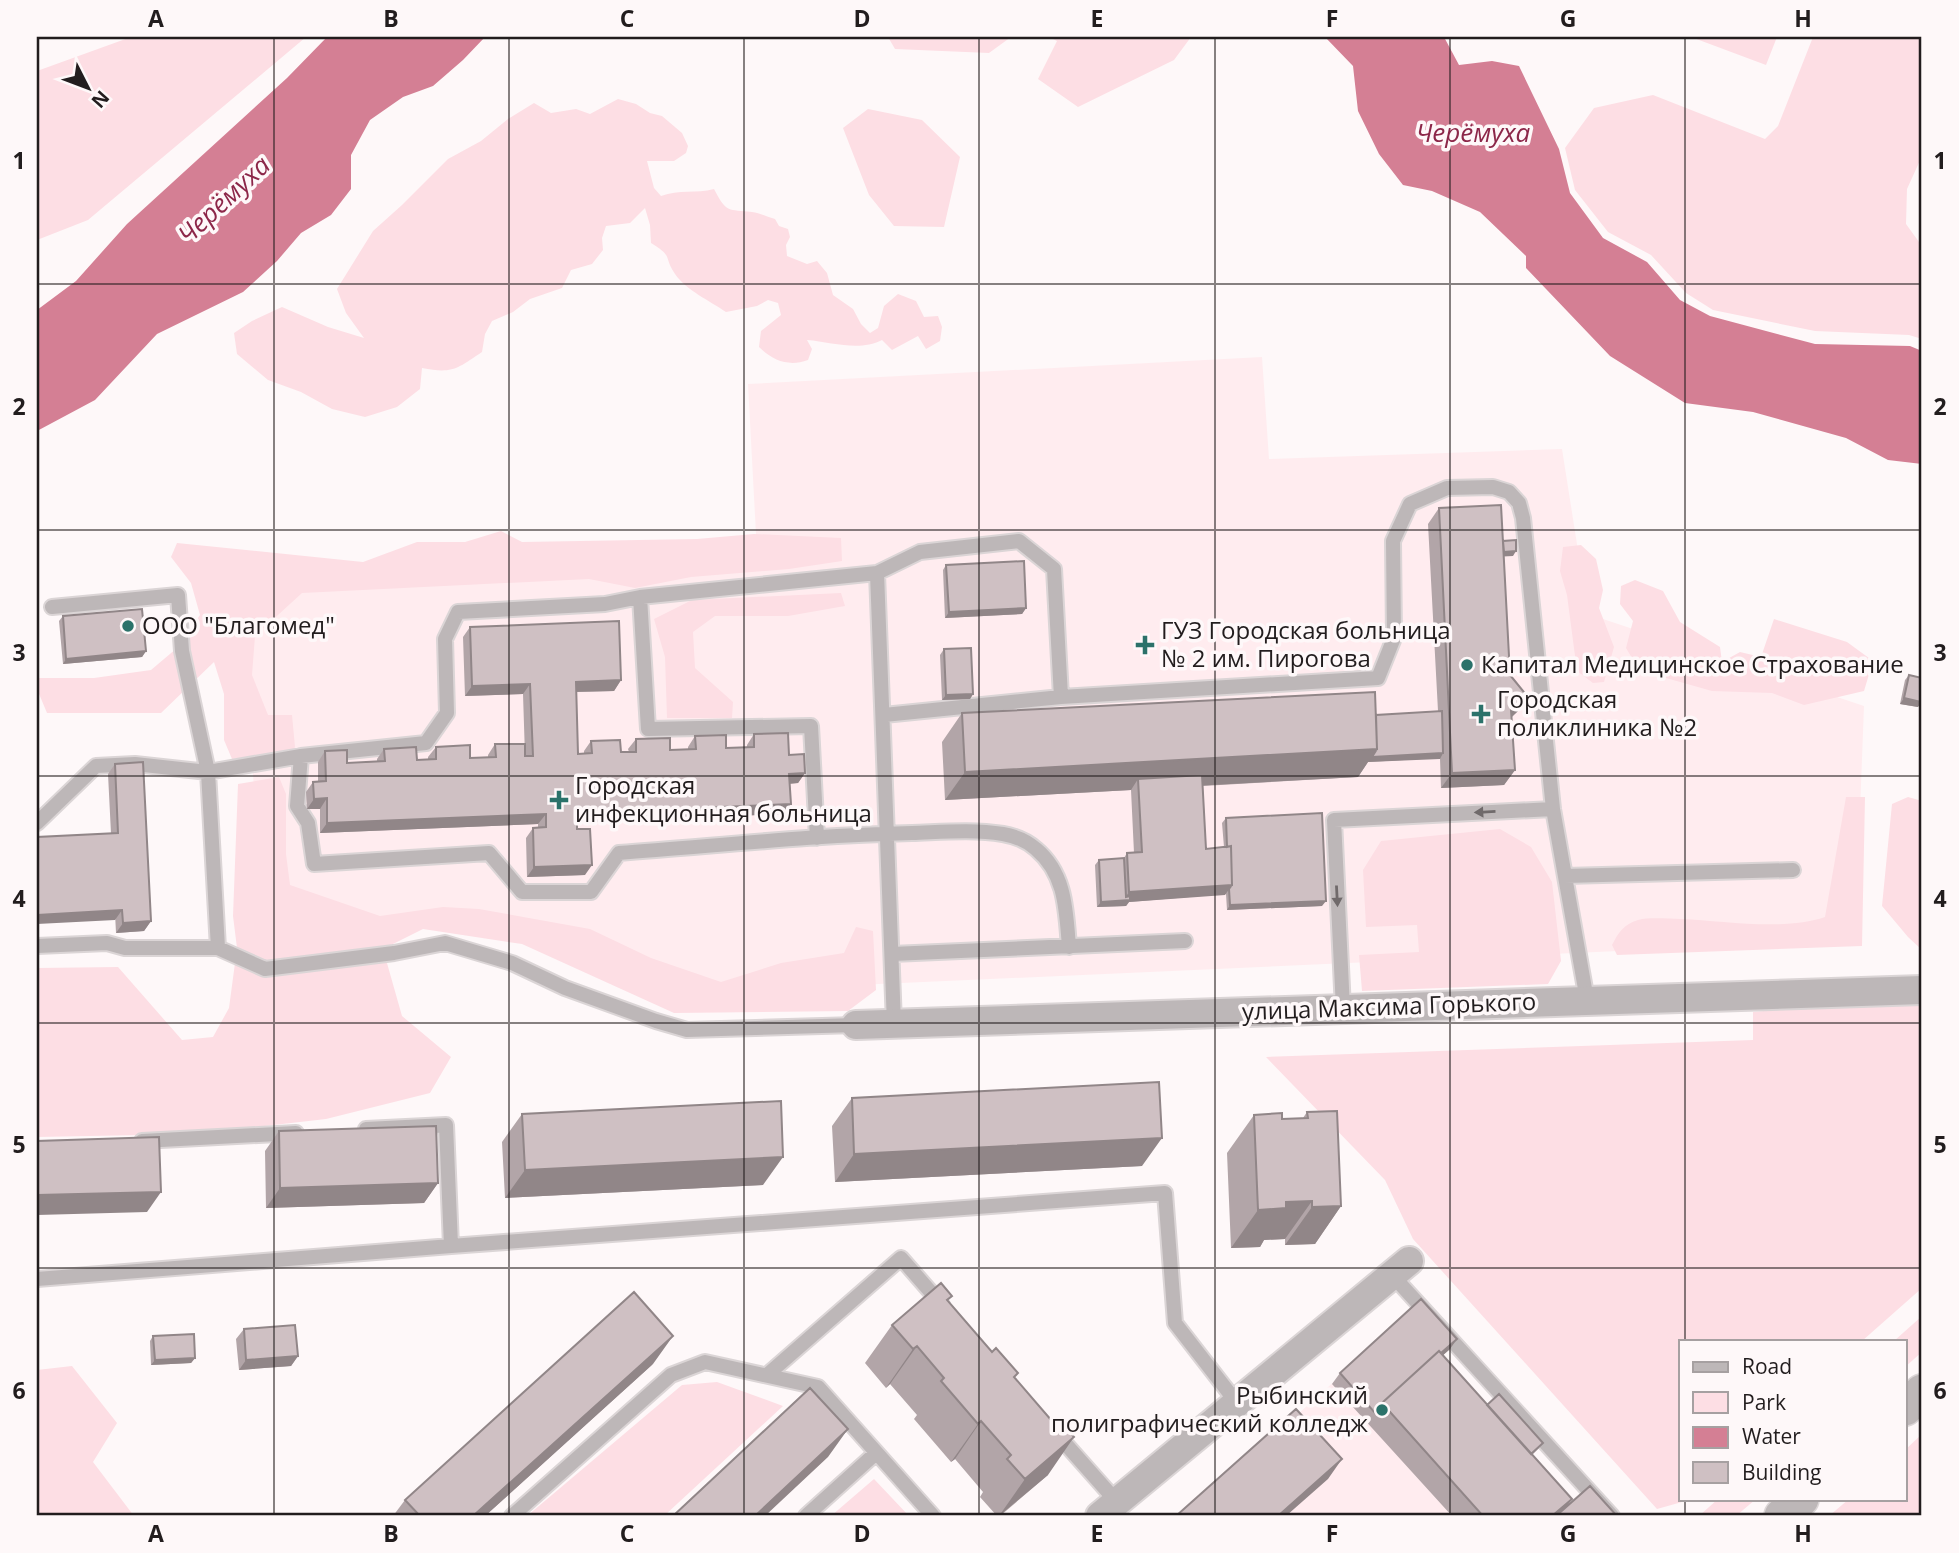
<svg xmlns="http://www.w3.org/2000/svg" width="1959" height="1553" font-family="'Open Sans',sans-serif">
  <rect width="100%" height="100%" fill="#fef8f9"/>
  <path fill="#ffecef" d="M1262 357 1269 459 1562 449 1588 614 1864 706 1855 943H1795L657 994 518 928 261 920 242 571 757 553 748 384Z
    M1414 1310 1450 1349 1426 1371 1471 1421 1495 1399 1539 1448 1515 1471 1556 1516H1184Z"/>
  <path fill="#fddee4" d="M131 37H306L88 220 37 240V71Z
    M888 37H1011L989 53 895 49Z
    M1049 37H1191L1174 60 1078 107 1038 79 1057 41Z
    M1691 37H1777L1766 65Z
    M1813 37H1922V156L1907 189 1906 224 1919 242 1922 251V339L1909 335 1815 331 1713 310 1686 293 1651 255 1608 232 1575 190 1565 148 1594 108 1653 95 1765 139 1778 126Z
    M618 99 636 104 650 113 662 116 682 133 688 146 686 153 674 161H647L654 188 661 196C679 189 696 194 714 189 727 214 728 209 752 212 760 213 768 217 775 219L779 226 788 229 790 237 786 245 787 256 807 264 817 261 827 273 833 295 853 309 861 324 870 333 878 328 884 306 898 294 916 301 924 317 938 316 942 327 940 341 926 349 918 336 892 350 882 340C859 352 832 342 807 340L812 349 808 360C789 367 773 361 759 347L761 331 781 315 778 303 768 300 757 306 726 312C710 301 686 290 675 274 663 256 674 257 651 243L650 225 645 208 630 223 606 226 602 238 603 250 592 264 571 270 562 288 530 299 513 312 492 321 485 334 482 352C457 369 452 374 422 368L420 389 397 407 365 417 332 409 301 392 268 380 237 354 234 333 252 321 282 307 328 327 364 338 346 313 337 289 373 231 402 205 448 159 481 141 508 119 534 103 551 113 576 109 590 114Z
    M868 109 922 120 960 157 944 227 894 226 869 195 843 128Z
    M501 531 522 542 697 539 754 534 841 538 842 561 789 569 691 577 635 588 589 579 302 593 255 636 252 675 268 715H292L295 747 292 752 232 759 224 740V694L214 662 161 713H47L37 689V678H94L151 670 177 648 200 615 191 583 171 557 177 543 363 562 417 542H465Z
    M1581 545 1596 559 1603 590 1599 608 1614 647 1604 682 1593 683 1577 671 1567 595 1560 571 1563 547Z
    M1635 580 1663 591 1680 622 1720 647 1722 662 1740 652 1761 657 1774 619 1847 642 1873 661 1864 691 1804 705 1772 693 1712 691 1666 678 1632 658 1626 648 1633 621 1620 604 1621 586Z
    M841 593 845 606 788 616H715L693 632 695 668 733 702 732 718H667L665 657 654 619 692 600Z
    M279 777 286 794V854L290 885 380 916 443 907 479 909 590 929 651 958 721 982 781 963 844 953 856 927 873 931 876 990 848 1011 674 1013 522 944 423 929 383 949 402 1016 451 1057 430 1093 326 1119 195 1134 37 1137V968L118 967 182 1040 213 1037 229 1008 237 948 233 916 238 784Z
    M1846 797H1865L1862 946 1617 955 1612 945C1618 933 1624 924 1638 920 1650 917 1668 919 1681 919 1724 921 1785 931 1825 917Z
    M1908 797 1922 801V950L1908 937 1882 906 1892 804Z
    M1500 829 1531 847 1552 882 1561 961 1548 984 1362 991 1359 955 1419 952 1417 925 1366 927 1363 870 1381 841Z
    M1922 1003V1288L1862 1341H1681V1499H1685L1682 1502 1657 1509 1413 1239 1385 1180 1266 1057 1753 1040V1012L1795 1008Z
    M1922 1316V1352L1905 1367V1341H1894Z
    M72 1366 117 1423 93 1462 134 1516H37V1370Z
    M717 1382 783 1406 664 1516H527L682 1385Z
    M1922 1434V1516H1829L1849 1499H1905V1450Z
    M874 1479 909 1516H831Z
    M1718 1499H1756L1736 1516H1699Z"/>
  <path fill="#d47f94" d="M327 37H485L463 60 433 86 403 97 370 120 351 155V189L331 215 301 233 277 261 243 292 157 334 95 400 37 431V310L76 281 127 224 287 78Z
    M1325 37H1444L1459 65 1492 61 1519 66 1559 149 1570 193 1603 238 1647 262 1680 300 1710 316 1815 344 1910 346 1922 351V464L1888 460 1846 438 1753 412 1685 403 1610 356 1526 268V256L1480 212 1432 191 1403 185 1379 154 1358 111 1353 66Z"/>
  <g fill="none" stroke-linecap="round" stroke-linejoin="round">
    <g stroke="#dbd5d6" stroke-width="18">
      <path id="service" d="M877 573 920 552 1019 541 1054 569 1061 697
        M640 597 648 729 811 726 817 838
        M884 715 1061 697 1378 678 1394 638 1393 541 1410 504 1447 488 1493 487 1509 492 1519 503 1523 518 1553 809 1587 1000
        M301 756 297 806 308 823 314 864 489 853 522 892H591L619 853C716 846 814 835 912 833 942 832 973 829 1003 834 1015 836 1027 841 1036 849 1066 874 1066 911 1069 947
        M37 823 96 766 135 764 208 772 182 651 178 595 52 607
        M1565 876 1793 870
        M37 946 107 943 125 948H218L265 969 394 953 445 943 512 963 565 988 656 1021 687 1030 856 1025
        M218 948 208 772 301 756 426 743 447 713 445 639 458 612 605 604 640 597 877 573 894 1024
        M892 954 1185 941
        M1343 1009 1334 820 1553 809
        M142 1141 296 1133
        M451 1246 1165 1193 1175 1323 1237 1403
        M1393 1276 1612 1516
        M37 1279 451 1246 446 1125 366 1129
        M767 1375 901 1258 942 1305
        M1055 1432 1117 1502
        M512 1516 671 1375 705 1362 818 1387 933 1516
        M806 1516 876 1453"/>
    </g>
    <g stroke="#dbd5d6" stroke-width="32">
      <path id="minor" d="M856 1025 1922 990
        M1100 1516 1409 1261"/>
    </g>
    <g stroke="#dbd5d6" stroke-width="38">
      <path id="tertiary" d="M1905 1408 1922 1392
        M1782 1516 1801 1499"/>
    </g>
    <use href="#service" stroke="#bdb7b8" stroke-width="14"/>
    <use href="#minor" stroke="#bdb7b8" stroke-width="28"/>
    <use href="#tertiary" stroke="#bdb7b8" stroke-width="35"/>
  </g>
  <path fill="#b2a5a8" d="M1439 508 1503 541 1513 556H1504L1510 675 1528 697 1517 712 1512 717 1515 770 1504 785 1441 788 1440 758 1368 762 1358 777 1203 786 1206 849 1224 847 1222 823 1226 818 1322 906 1227 910 1226 894 1129 902 1126 906 1097 907 1095 865 1099 860 1124 858 1127 853H1134L1131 790 945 800 942 742 962 713 1376 715 1438 711 1428 524Z
    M946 565 1026 608 1022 614 945 618 943 570Z
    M63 616 146 651 142 657 63 664 59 621Z
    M470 627 621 680 614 691 576 692 578 754 584 753V751L591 741 621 752H629L628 749 636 739 670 750 688 749V747L695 736 726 748 747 747V745L754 734 789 755 805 773 798 783 790 784 791 804 783 814 577 823 585 875 527 877 526 838 533 828H538V824L320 833V809H307L306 792 313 782H318V762L325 751 347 763 377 762V759L384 749 417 760H428V757L436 747 470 758 488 757V755L495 744 525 756 523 694 465 696 463 637Z
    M944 649 973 694 970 699 942 700 940 655Z
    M1909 675 1921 702 1918 707 1900 704 1905 680Z
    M115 764 151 921 144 931 116 933 108 774Z
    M852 1098 1142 1166 835 1182 832 1126Z
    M1307 1112 1341 1206 1315 1244 1285 1245V1239L1264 1240 1260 1247 1231 1248 1227 1153 1254 1115 1282 1119 1303 1118Z
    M522 1114 763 1185 505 1198 502 1142Z
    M279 1131 438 1183 424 1203 266 1208 265 1151Z
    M949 1302 992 1352 1018 1373 1014 1378 1048 1475 1000 1516H997L980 1497 983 1492 955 1459 951 1462 914 1419 917 1415 890 1384 886 1388 865 1363 892 1325Z
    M244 1329 298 1356 291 1366 239 1370 236 1339Z
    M153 1336 195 1358 191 1363 151 1365 150 1341Z
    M1450 1349 1443 1355 1487 1405 1539 1448 1532 1455 1572 1499 1565 1508 1617 1516H1452L1332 1384 1340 1373Z
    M653 1364 485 1516H393L405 1500Z"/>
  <path fill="#918688" d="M1516 551 1513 556 1493 557 1496 552Z
    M1026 608 1022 614 945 618 949 612Z
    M146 651 142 657 63 664 66 659Z
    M621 680 614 691 569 692 576 682Z
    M530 684 523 694 465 696 472 686Z
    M973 694 970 699 942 700 946 695Z
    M1528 697 1517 712 1501 726 1511 710Z
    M1904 698 1921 702 1918 707 1900 704Z
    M1377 749 1443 753 1440 759 1368 762 1358 777 1138 789V779L1131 790 945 800 965 772Z
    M1515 770 1504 785 1441 788 1452 773Z
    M805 773 798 783 782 784 789 774Z
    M327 798 320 809H307L314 799Z
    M791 804 783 814 569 823 577 813Z
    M546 814 538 824 320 833 327 823Z
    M592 865 585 875 527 877 534 867Z
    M1232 885 1225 895 1129 902 1126 906 1097 907 1101 902 1123 901 1129 892Z
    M1326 901 1322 906 1227 910 1230 905Z
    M122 910 115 920 37 924V915Z
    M151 921 144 931 116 933 123 923Z
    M1162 1138 1142 1166 835 1182 854 1154Z
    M783 1157 763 1185 505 1198 525 1170Z
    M438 1183 424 1203 266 1208 280 1188Z
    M161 1192 147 1212 37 1215V1195Z
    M1312 1201 1285 1239 1264 1240 1260 1247 1231 1248 1258 1210 1286 1202Z
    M1341 1206 1315 1244 1285 1245 1312 1207Z
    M673 1336 653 1364 485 1516H473Z
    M1457 1339 1450 1349 1385 1407 1384 1405Z
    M917 1346 890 1384 886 1388 913 1349Z
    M298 1356 291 1366 239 1370 246 1360Z
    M195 1358 191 1363 151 1365 155 1360Z
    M981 1421 955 1459 951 1462 978 1424Z
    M848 1429 828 1457 765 1516H755Z
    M1074 1437 1048 1475 999 1516 1025 1479Z
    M1342 1459 1328 1479 1286 1516H1278Z
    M1572 1499 1560 1516H1552Z"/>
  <path fill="#cfc0c3" stroke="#918688" stroke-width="2" d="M1501 505 1510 675 1528 697 1511 710 1515 770 1452 773 1439 508Z
    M1516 540V551L1504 552 1503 541Z
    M1024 561 1026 608 949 612 946 565Z
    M142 609 146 651 66 659 63 616Z
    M619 621 621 680 576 682 578 754 592 753 591 741 620 740 621 752H636V739L670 738V750L696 749 695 736 726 735V748L754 747V734L788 733 789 755 804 754 805 773 789 774 791 804 577 813V829H590L592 865 534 867 533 828 546 827V814L327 823V798L314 799 313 782 326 781 325 751 347 750V763L385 761 384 749 416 747 417 760 436 759V747L470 745V758L496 757 495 744H525V756H533L530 684 472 686 470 627Z
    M971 648 973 694 946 695 944 649Z
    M1909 675 1922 678 1921 702 1904 698Z
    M1375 692 1377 749 965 772 962 713Z
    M1442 711 1443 753 1372 757 1377 749 1376 715Z
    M143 762 151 921 123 923 122 910 37 915V837L118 833 115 764Z
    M1202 775 1206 849 1231 846 1232 885 1129 892 1127 853 1142 852 1138 779Z
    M1322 813 1326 901 1230 905 1229 889 1232 885 1231 846 1227 847 1226 818Z
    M1124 858 1126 897 1130 896V900L1101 902 1099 860Z
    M1159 1082 1162 1138 854 1154 852 1098Z
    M781 1101 783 1157 525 1170 522 1114Z
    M1337 1111 1341 1206 1312 1207V1201L1286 1202V1208L1258 1210 1254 1115 1282 1113V1119L1308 1118 1307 1112Z
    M436 1126 438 1183 280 1188 279 1131Z
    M159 1137 161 1192 37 1195V1141Z
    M941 1283 952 1296 947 1300 992 1352 996 1348 1018 1373 1014 1377 1058 1428 1063 1424 1074 1437 1025 1479 1007 1459 1011 1455 981 1421 978 1424 941 1381 944 1378 917 1346 913 1349 892 1325Z
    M634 1292 673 1336 473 1516H420L405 1500Z
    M1421 1299 1457 1339 1441 1353 1439 1351 1382 1403 1375 1413 1340 1373Z
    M295 1325 298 1356 246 1360 244 1329Z
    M194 1334 195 1358 155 1360 153 1336Z
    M1439 1351 1572 1499 1552 1516H1483L1382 1403Z
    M810 1388 848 1429 755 1516H673Z
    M1499 1394 1543 1443 1531 1454 1487 1405Z
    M1296 1409 1342 1459 1278 1516H1176Z
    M1590 1486 1617 1516H1556Z"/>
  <defs><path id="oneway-solid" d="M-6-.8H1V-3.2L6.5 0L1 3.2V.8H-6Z" transform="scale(1.75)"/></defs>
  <g fill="#706a6b">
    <use href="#oneway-solid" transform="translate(1485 812) rotate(177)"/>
    <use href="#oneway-solid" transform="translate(1337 896) rotate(87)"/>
  </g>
  <path fill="none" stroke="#221d1e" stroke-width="2" stroke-opacity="0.55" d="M274 37V1516M509 37V1516M744 37V1516M979 37V1516M1215 37V1516M1450 37V1516M1685 37V1341M37 284H1922M37 530H1922M37 776H1922M37 1023H1922M37 1268H1922M1685 1499V1516"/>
  <g fill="#2b726a" stroke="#fef8f9" stroke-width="2.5">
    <circle cx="128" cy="626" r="7"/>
    <path d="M1141.5 634.5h7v7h7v7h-7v7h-7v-7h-7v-7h7z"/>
    <circle cx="1467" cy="665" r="7"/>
    <path d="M1477.5 703.5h7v7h7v7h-7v7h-7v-7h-7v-7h7z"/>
    <path d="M555.5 789.5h7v7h7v7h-7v7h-7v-7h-7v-7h7z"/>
    <circle cx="1382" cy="1410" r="7"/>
  </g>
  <g text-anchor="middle" stroke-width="7" stroke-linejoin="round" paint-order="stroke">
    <g font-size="24" fill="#221d1e" stroke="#fef8f9" text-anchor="start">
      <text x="142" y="634">ООО "Благомед"</text>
      <text x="1161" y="639">ГУЗ Городская больница<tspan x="1161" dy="28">№ 2 им. Пирогова</tspan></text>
      <text x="1481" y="673">Капитал Медицинское Страхование</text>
      <text x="1497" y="708">Городская<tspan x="1497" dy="28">поликлиника №2</tspan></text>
      <text x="575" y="794">Городская<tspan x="575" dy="28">инфекционная больница</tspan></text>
      <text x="1368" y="1404" text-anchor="end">Рыбинский<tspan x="1368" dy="28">полиграфический колледж</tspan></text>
    </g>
    <g font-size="24" fill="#221d1e" stroke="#fef8f9">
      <text transform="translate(1389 1007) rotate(-2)" y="8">улица Максима Горького</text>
    </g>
    <g font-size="26" font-style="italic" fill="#8c2749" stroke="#fef8f9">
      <text x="1473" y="142">Черёмуха</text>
      <text transform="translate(224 200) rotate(-43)" y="9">Черёмуха</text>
    </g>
  </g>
  <rect width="1959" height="1553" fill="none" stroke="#fef8f9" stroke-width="77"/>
  <rect x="1679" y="1340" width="228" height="161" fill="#fef8f9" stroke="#a6a0a1" stroke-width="2"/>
  <rect x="1693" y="1362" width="35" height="10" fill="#bdb7b8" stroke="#a6a0a1" stroke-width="2"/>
  <text x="1742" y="1374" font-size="21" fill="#221d1e">Road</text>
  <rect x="1693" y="1392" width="35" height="21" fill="#fddee4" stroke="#a6a0a1" stroke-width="2"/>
  <text x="1742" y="1410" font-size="21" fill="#221d1e">Park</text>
  <rect x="1693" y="1427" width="35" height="21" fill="#d47f94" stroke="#a6a0a1" stroke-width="2"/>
  <text x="1742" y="1444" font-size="21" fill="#221d1e">Water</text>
  <rect x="1693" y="1462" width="35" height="21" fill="#cfc0c3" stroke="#a6a0a1" stroke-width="2"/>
  <text x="1742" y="1480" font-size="21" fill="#221d1e">Building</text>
  <g transform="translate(88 88) rotate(132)" stroke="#fef8f9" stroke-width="5" paint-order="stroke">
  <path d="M0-5L12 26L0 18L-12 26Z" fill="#221d1e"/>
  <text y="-10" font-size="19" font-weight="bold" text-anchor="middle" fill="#221d1e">N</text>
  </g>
  <rect x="38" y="38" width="1882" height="1476" fill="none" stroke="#221d1e" stroke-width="2.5"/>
  <g font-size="23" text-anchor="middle" font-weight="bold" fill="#221d1e">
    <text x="156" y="27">A</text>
    <text x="391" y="27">B</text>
    <text x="627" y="27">C</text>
    <text x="862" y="27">D</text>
    <text x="1097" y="27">E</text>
    <text x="1332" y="27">F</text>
    <text x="1568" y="27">G</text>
    <text x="1803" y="27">H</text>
    <text x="19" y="169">1</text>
    <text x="1940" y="169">1</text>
    <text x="19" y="415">2</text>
    <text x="1940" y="415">2</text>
    <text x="19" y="661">3</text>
    <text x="1940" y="661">3</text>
    <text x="19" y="907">4</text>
    <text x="1940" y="907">4</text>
    <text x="19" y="1153">5</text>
    <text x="1940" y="1153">5</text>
    <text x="19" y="1399">6</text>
    <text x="1940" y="1399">6</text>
    <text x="156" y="1542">A</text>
    <text x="391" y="1542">B</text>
    <text x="627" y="1542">C</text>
    <text x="862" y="1542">D</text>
    <text x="1097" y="1542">E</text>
    <text x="1332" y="1542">F</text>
    <text x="1568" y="1542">G</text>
    <text x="1803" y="1542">H</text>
  </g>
</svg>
